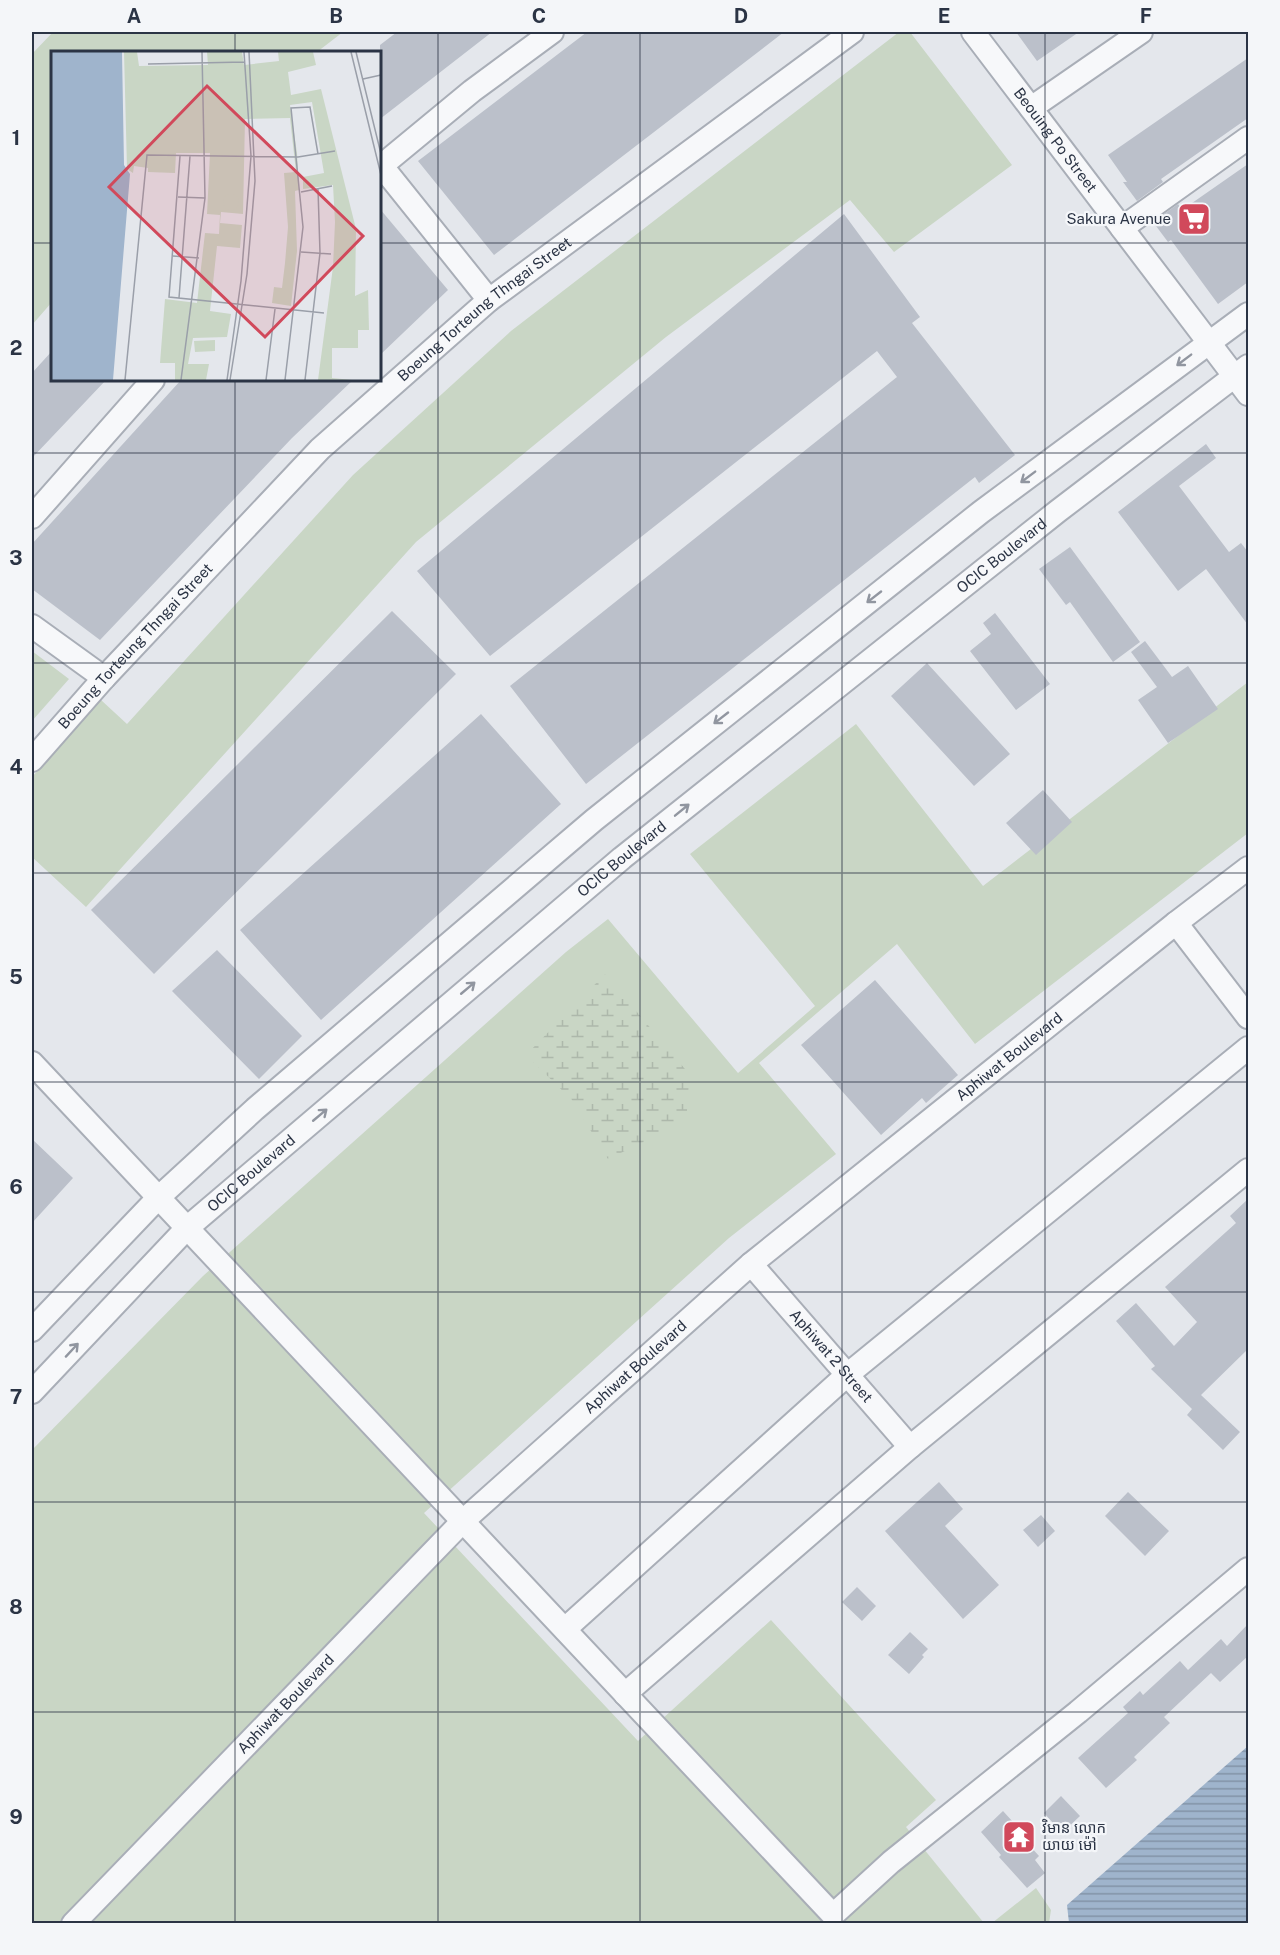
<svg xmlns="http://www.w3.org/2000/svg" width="1280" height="1955" font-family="'Public Sans','Noto Sans Khmer',sans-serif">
  <defs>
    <pattern id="wetland-marsh" width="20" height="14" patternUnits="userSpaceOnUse" patternTransform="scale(1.5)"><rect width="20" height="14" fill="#c9d6c5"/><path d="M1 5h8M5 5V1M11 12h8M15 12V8" fill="none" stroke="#adb8ab"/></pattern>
    <pattern id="water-rules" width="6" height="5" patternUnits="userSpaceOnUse" patternTransform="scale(1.5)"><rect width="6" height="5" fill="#9fb4cc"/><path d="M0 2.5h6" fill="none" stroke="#8293a7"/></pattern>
  </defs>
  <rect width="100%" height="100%" fill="#e4e7ec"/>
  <path fill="#c9d6c5" d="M53 32H343L317 52H52V302L32 325V54Z
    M899 32H910L1012 165 894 252 850 200 666 337 416 542 86 907 32 857V777L101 700 127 724 353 475 511 331Z
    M32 651 69 679 32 721Z
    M1248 682V833L975 1044 897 944 759 1063 836 1154 729 1238 424 1513 638 1741 771 1620 936 1800 906 1827 984 1923 32 1924V1450L203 1276 566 952 608 919 738 1073 815 1006 690 854 856 724 983 886Z
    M1036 1888 1051 1910 1049 1923H992Z"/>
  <path fill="url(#wetland-marsh)" d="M605 974 690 1075 686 1122 608 1159 572 1100 526 1055Z"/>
  <path fill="url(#water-rules)" d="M1248 1746V1923H1069L1067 1905Z"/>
  <path fill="#bbc0ca" d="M397 32H492L380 119V45Z
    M587 32H784L494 255 418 161Z
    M1016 32H1079L1037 61Z
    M1248 58V118L1161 179 1163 182 1137 201 1123 182H1127L1108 155Z
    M1248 164V282L1218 304 1171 240 1168 242 1153 222 1178 204 1182 210Z
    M380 209 448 290 380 355Z
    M844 214 920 317 912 323 1015 455 979 483 975 477 586 784 510 686 897 377 877 351 490 656 417 571Z
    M52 351V380H106L32 458V373Z
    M181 380H353L292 438 100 640 32 589V544Z
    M1206 444 1216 458 1179 486 1229 552 1241 543 1248 552V625L1206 569 1178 591 1118 512Z
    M1070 547 1140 642 1113 662 1070 602 1066 605 1039 569Z
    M392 611 456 674 154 974 91 910Z
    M995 613 1050 684 1016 710 970 651 991 634 983 623Z
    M1145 641 1172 677 1188 666 1218 709 1168 743 1138 700 1157 687 1131 652Z
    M927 663 1010 754 974 786 891 696Z
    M481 714 561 804 321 1020 240 930Z
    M1043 790 1072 822 1036 855 1006 823Z
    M217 950 302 1036 259 1079 172 991Z
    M875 980 958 1075 926 1103 922 1098 881 1135 801 1045Z
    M32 1139 73 1178 32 1223Z
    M1248 1199V1349L1201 1395 1240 1432 1223 1450 1187 1415 1192 1409 1151 1369 1155 1366 1116 1321 1136 1303 1174 1346 1197 1322 1165 1287 1236 1223 1230 1216Z
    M939 1482 963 1509 945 1526 999 1585 963 1619 885 1531Z
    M1128 1492 1169 1531 1145 1556 1105 1516Z
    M1041 1515 1055 1531 1038 1547 1023 1530Z
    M857 1587 876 1606 862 1621 842 1602Z
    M1248 1624V1656L1220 1682 1211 1673 1164 1717 1170 1723 1134 1757 1137 1760 1106 1788 1078 1758 1128 1713 1123 1707 1140 1691 1143 1695 1180 1661 1188 1670 1221 1639 1227 1646Z
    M910 1632 928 1649 922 1655 924 1657 909 1674 888 1655Z
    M1061 1796 1080 1816 1062 1833 1044 1813Z
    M1003 1811 1023 1833 1020 1835 1039 1856 1035 1860 1045 1873 1027 1888 999 1857 1001 1855 981 1832Z"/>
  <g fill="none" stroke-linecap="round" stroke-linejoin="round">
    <g stroke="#a9aeb7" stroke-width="26">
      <g id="minor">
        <path id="s1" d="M973 32 1248 394"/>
        <path d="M1031 108 1141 32"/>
        <path d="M380 164 489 300"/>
        <path d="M380 167 472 91 552 32"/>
        <path d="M1122 228 1248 138"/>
        <path d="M32 517 153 380"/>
        <path d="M32 626 104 678"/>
        <path id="s2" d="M32 760 104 678 320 449 489 300 852 32"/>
        <path d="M1176 923 1248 1017"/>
        <path d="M32 1063 833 1915 891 1862 1078 1712 1248 1569"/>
        <path id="s3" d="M751 1264 910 1447"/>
        <path d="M32 1330 158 1198 255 1109 594 820 981 512 1248 314"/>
        <path id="s4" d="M32 1392 187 1228 622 858 1058 511 1248 366"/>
        <path d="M565 1629 847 1375 1248 1048"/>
        <path d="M625 1694 910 1447 1248 1170"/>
        <path id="s5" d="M73 1924 463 1521 751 1264 1176 923 1248 868"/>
      </g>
    </g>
    <use href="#minor" stroke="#f7f8fa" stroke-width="22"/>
  </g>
  <defs><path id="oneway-shaft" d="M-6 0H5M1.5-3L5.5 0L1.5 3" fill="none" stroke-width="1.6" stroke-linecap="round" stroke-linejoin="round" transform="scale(1.5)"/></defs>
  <g stroke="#9196a0">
    <use href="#oneway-shaft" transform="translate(1184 360) rotate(143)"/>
    <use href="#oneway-shaft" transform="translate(1028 477) rotate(143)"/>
    <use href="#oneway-shaft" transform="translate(874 597) rotate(142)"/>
    <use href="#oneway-shaft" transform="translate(721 718) rotate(142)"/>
    <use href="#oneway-shaft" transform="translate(682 810) rotate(-39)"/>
    <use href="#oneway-shaft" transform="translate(468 988) rotate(-40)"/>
    <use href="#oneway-shaft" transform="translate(320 1115) rotate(-40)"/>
    <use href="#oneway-shaft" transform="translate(72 1350) rotate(-47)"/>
  </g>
  <path fill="none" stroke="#2b3445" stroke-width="1.5" stroke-opacity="0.55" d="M235 32V52M438 32V1924M640 32V1924M842 32V1924M1045 32V1924M32 243H52M380 243H1248M235 380V1924M32 453H1248M32 663H1248M32 873H1248M32 1082H1248M32 1292H1248M32 1502H1248M32 1712H1248"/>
  <defs>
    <g id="supermarket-square" transform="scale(1.725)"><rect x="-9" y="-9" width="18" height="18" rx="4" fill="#d1495b" stroke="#f4f6f9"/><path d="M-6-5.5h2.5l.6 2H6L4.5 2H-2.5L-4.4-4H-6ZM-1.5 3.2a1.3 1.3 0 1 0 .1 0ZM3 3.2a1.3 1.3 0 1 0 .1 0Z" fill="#fff"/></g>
    <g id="temple-square" transform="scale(1.725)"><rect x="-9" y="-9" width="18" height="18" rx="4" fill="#d1495b" stroke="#f4f6f9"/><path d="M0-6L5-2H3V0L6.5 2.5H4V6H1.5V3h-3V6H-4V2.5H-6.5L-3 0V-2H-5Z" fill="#fff"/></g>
  </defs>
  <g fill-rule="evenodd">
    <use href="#supermarket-square" x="1194" y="219"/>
    <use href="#temple-square" x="1019" y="1837"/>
  </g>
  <g text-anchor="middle" stroke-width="4.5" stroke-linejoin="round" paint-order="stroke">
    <g font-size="15" fill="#2b3445" stroke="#f4f6f9">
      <text dy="5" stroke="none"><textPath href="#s1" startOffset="136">Beouing Po Street</textPath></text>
      <text dy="5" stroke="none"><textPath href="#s2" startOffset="640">Boeung Torteung Thngai Street</textPath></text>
      <text dy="5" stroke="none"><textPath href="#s4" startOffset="1282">OCIC Boulevard</textPath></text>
      <text dy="5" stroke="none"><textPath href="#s2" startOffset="154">Boeung Torteung Thngai Street</textPath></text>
      <text dy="5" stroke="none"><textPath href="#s4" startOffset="796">OCIC Boulevard</textPath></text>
      <text dy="5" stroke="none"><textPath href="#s5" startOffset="1278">Aphiwat Boulevard</textPath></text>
      <text dy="5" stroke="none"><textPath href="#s4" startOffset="310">OCIC Boulevard</textPath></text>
      <text dy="5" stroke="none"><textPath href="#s3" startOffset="122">Aphiwat 2 Street</textPath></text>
      <text dy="5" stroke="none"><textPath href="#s5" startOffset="792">Aphiwat Boulevard</textPath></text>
      <text dy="5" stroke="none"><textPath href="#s5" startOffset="306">Aphiwat Boulevard</textPath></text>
    </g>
    <g font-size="15" fill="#2b3445" stroke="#f4f6f9" text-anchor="end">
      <text x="1171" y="224">Sakura Avenue</text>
      <text x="1042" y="1833" text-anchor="start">វិមាន លោក<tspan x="1042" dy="17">យាយ ម៉ៅ</tspan></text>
    </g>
  </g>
  <g transform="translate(51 51)">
    <rect width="330" height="330" fill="#e4e7ec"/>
    <path d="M73 1H86L88 15 157 14 156 1H191L193 14 228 10 227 1H262L265 14 237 21 240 44 270 38 305 178 304 245 317 239 318 279H307V297H281V327L301 329H267L282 216 284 171 282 134 252 138V126L273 122 261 51 239 54 246 102 248 139 244 140 246 200 240 255 221 252 223 236 231 237 234 212 237 176 233 122 245 121 239 67 194 68 192 163 170 161 169 172 191 174 189 197 166 195 159 260 180 263 176 286 142 287 137 313H158L155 329H124V312H109L114 248 146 252 154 182 168 183 169 164 156 163 159 102H125L124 122 97 121V117L83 115 82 122 76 118ZM164 289V300L144 301 143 290Z" fill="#c9d6c5"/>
    <path d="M172 151a8 8 0 1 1 16 0a8 8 0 1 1-16 0Z" fill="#c9d6c5"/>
    <path d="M0 1H71L73 114 79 123 62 329H0Z" fill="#9fb4cc"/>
    <path fill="none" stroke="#9a9fa9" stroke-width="1.5" d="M300 1 330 124M305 1 330 103M97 13 194 11M312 28 330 24M129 105 118 246 273 262M250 141 281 135M127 146 154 147M250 201 280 203M122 205 148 207M128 247 139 105M74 329 96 104 247 106 284 100M130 329 154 147 151 1M176 329 190 230 200 105 193 1M179 329 196 223 204 130 198 1M215 329 224 258M234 329 252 176 240 57 259 56 267 103M254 329 269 202 267 138"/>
    <path fill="#d1495b" fill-opacity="0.15" stroke="#d1495b" stroke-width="3" d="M156 35 312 185 214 286 58 136Z"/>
    <rect width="330" height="330" fill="none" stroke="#2b3445" stroke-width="3"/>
  </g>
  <rect width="1280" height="1955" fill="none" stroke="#f4f6f9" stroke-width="66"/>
  <rect x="33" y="33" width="1214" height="1889" fill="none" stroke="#2b3445" stroke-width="2"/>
  <g font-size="20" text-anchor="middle" font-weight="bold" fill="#2b3445">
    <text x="134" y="23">A</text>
    <text x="336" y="23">B</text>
    <text x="539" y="23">C</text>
    <text x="741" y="23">D</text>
    <text x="944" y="23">E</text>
    <text x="1146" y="23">F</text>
    <text x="16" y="145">1</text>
    <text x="16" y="355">2</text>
    <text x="16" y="565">3</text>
    <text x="16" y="774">4</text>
    <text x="16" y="984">5</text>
    <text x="16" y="1194">6</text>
    <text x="16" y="1404">7</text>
    <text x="16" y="1614">8</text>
    <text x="16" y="1824">9</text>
  </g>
</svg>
